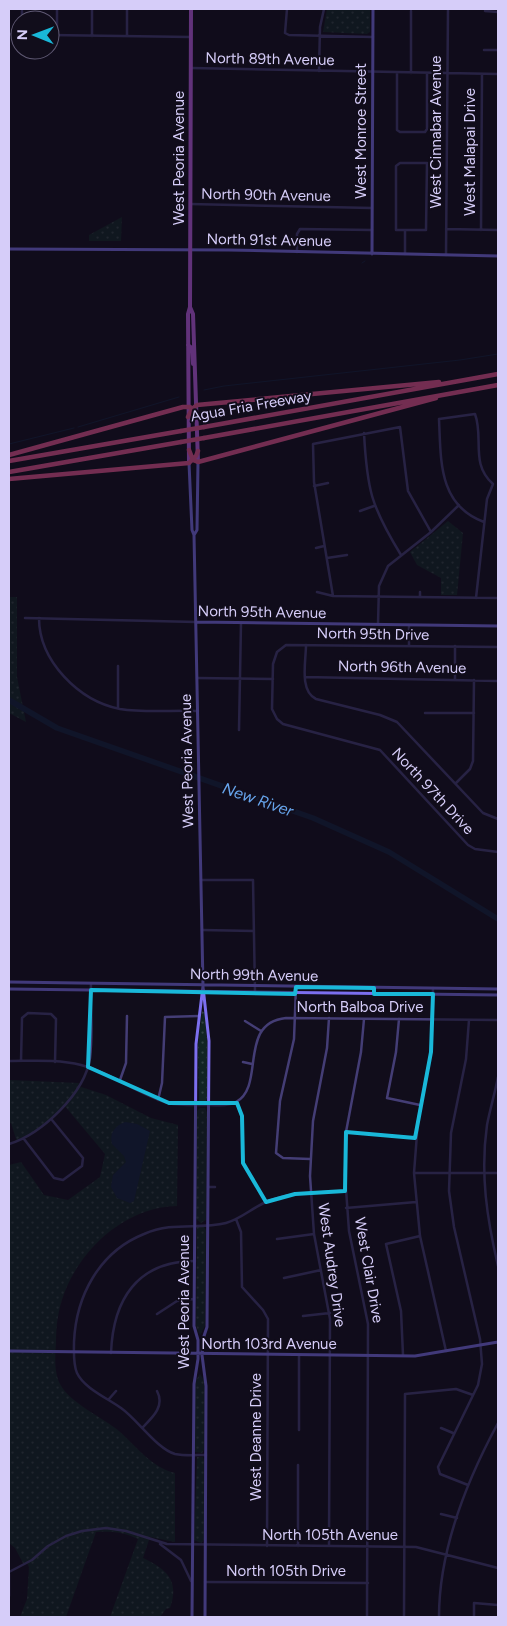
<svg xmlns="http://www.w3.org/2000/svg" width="507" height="1626" font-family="Figtree,sans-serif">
  <defs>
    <pattern id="grass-dots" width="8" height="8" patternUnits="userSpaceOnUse" patternTransform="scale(1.25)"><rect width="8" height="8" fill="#112424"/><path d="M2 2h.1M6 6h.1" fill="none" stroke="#334345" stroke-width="1.8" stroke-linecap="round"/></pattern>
  </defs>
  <rect width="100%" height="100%" fill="#110d1b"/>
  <path fill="url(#grass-dots)" d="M327 9H370V32L367 34 323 32Z
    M122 217 121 241H89V235Z
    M448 521 463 533 457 595H441V578L417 565 410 552Z
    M9 597H17V677L26 722 9 713Z
    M202 1011 205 1013 207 1043V1099L205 1103H199L198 1045Z
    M9 1080 79 1083 78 1086 106 1095 151 1118 178 1125 177 1206C126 1207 81 1248 64 1294 58 1310 56 1326 56 1343 55 1356 54 1372 60 1384 70 1403 102 1417 119 1431 137 1447 151 1467 175 1473V1542L150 1537 143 1558C166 1569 180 1580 170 1608L166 1609 160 1617H110L138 1539C124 1532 110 1531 96 1532L66 1617H20L27 1599 29 1567 27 1563 24 1565 15 1548 9 1543V1165L21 1162 44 1195 68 1200 100 1177 105 1154 64 1105 46 1125 17 1142 11 1123 9 1124Z
    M200 1108H205L207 1112 206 1220 201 1223 196 1219 197 1111Z
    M197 1227H204L206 1230 205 1326 200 1335 196 1326Z
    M200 1374 205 1382 204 1450 202 1453 195 1452V1382Z
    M197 1457H203L204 1460V1540L201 1543 194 1540Z"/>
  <path fill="#111f3b" d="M125 1122 137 1124 150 1131 134 1201 130 1203 117 1198 111 1187 113 1175 126 1162 124 1156 112 1144C109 1133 115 1126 125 1122Z"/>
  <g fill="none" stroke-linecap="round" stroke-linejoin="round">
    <path stroke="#111f3b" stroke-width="1" d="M362 263 365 261
      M204 390 224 386 460 360 498 354
      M78 427 179 397
      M9 444 74 428"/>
    <path stroke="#111f3b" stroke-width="5.5" d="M9 700 57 728 313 818 389 852 498 919"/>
    <path stroke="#443d75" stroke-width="2.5" d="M287 9 285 33 289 35 373 37
      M485 11 498 12
      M22 20V11
      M9 34 20 35
      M50 35 191 37
      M57 35V9
      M92 36V9
      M127 36V9
      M484 50H498
      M191 68 498 74
      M319 71 320 27 324 9
      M397 73V130L400 132H425L427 129V73
      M411 73V11
      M400 163H427L426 230H396V166Z
      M190 204 372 208
      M446 229 498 230
      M481 230 482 74
      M297 252V234L300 229 372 230
      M405 254V231
      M446 255 448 9
      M364 433C367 490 371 506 401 555
      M314 486 328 483
      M360 511 374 506
      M316 548 324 546
      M327 558 347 555
      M317 592 333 596 498 598
      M333 596 314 482 313 444 400 427 408 491 431 532
      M420 597V592
      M476 598 487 499 493 484C470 464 484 438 475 414L439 419C441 460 438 505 484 522
      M25 618 196 622
      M39 618C39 661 79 701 120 709 145 713 172 710 198 711
      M378 624 379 586 388 566 431 532 459 505
      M306 645C306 661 299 691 316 699L380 715 397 722 483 813 498 819
      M409 646V625
      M498 647 286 645 277 652 273 664 272 709 277 719 283 724 380 750 468 845 475 849 498 852
      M305 677 498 681
      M197 678 273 679
      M455 679V646
      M118 708V666
      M425 713H474
      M239 730 241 623
      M456 783 470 769 473 761 474 680
      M201 880H253L255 992
      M202 930 254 931
      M296 987 294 1039 280 1101 276 1153 283 1158 310 1159
      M433 988 431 1052 418 1121 414 1173 420 1236 446 1351
      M364 1019 361 1052 346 1132 345 1175 349 1231 368 1324 367 1617
      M399 1019 396 1052 387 1098 420 1105
      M245 1021 261 1031
      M9 1061C32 1061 58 1059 81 1065 112 1073 137 1094 168 1103 181 1106 196 1105 210 1105 218 1105 228 1107 236 1102 266 1086 237 1023 286 1018L498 1020
      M21 1061 22 1018 28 1013 51 1014 56 1019 55 1062
      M243 1062 252 1064
      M498 1077C495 1093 490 1109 487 1125 480 1174 487 1219 498 1266
      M120 1080 126 1063 127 1016
      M158 1100 162 1083 165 1017 199 1016
      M236 1102 242 1116 243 1163 266 1202
      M346 1132 415 1138
      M24 1139 54 1178 63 1180 82 1166 83 1158 52 1120
      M9 1144C42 1134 85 1093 90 1058 93 1033 90 1008 91 984
      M414 1173H498
      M208 1187H215
      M346 1208 416 1202
      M236 1219 241 1232 242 1287 263 1310 268 1319 267 1546
      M277 1239 314 1234
      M284 1278 321 1270
      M157 1314 177 1301 194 1299
      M303 1316 330 1313
      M111 1353C113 1300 137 1261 195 1261
      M403 1355 401 1311 386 1244 420 1236
      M299 1356V1430
      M109 1399 116 1391
      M143 1427C153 1417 165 1406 157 1391
      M441 1428 453 1433
      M206 1455C196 1455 185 1456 175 1454 157 1449 137 1419 121 1408 107 1398 84 1388 77 1373 73 1364 74 1351 74 1342 76 1296 99 1252 144 1234 174 1221 198 1230 226 1223 241 1219 252 1208 266 1202 291 1191 319 1193 345 1191
      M298 1465V1546
      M468 1485 440 1474 438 1467 478 1385 482 1364 480 1339 454 1227 449 1191 451 1133 466 1059 469 1020
      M441 1514 457 1518
      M160 1544 181 1560 191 1581
      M329 1546 330 1319 314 1234 310 1176 313 1121 327 1048 329 1018
      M9 1572 32 1560 48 1546 66 1536 82 1531 106 1528 126 1531 167 1544 416 1547 498 1568
      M9 1574V1596
      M205 1582 368 1583
      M404 1617 405 1394 456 1389 473 1395
      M439 1617C439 1549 466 1482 498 1423
      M474 1617V1603L498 1605"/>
    <path stroke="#7c6fee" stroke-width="3" d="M9 249 229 250 498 256
      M372 254 373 9
      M189 463 192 530 194 535 203 986 196 1044 194 1326 198 1340V1359L194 1384 192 1617
      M194 535 197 530 198 462
      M196 622 498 626
      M9 982 498 989
      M203 987 209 1041 207 1327 203 1339 202 1355 206 1386 205 1617
      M9 989 498 995
      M9 1351 415 1356 498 1342"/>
    <path stroke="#c361ed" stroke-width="4" d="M190 307 193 314 198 462
      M188 345 192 348 193 364
      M189 463 188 314 190 307 191 9"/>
    <path stroke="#eb5693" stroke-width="4.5" d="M188 417 192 409 197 405 439 382
      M204 427 498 374
      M204 438 498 385
      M189 450 193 460 198 462 436 398
      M9 455 183 407H190L197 416
      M9 461 181 431
      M9 472 181 442
      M9 479 189 463 196 456 198 451"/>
    <path stroke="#eb5693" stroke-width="4.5" d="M181 431 204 427
      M181 442 204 438"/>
  </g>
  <path d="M0 0H507V1626H0ZM296 987 374 988V994H433L431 1052 415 1138 346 1132 345 1191 295 1194 266 1202 243 1163 242 1116 237 1103H169L88 1067 91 990 295 994Z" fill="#110d1b" fill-opacity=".55" fill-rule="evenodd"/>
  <path fill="none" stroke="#19b8d9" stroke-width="4" stroke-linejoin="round" d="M296 987 374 988V994H433L431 1052 415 1138 346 1132 345 1191 295 1194 266 1202 243 1163 242 1116 237 1103H169L88 1067 91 990 295 994Z"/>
  <g text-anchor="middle" stroke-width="4" stroke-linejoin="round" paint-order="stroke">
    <g font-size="15" fill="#d6cdf9" stroke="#110d1b">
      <text transform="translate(270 59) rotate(1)" y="5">North 89th Avenue</text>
      <text transform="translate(361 131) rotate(-90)" y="5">West Monroe Street</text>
      <text transform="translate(436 132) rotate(-90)" y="5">West Cinnabar Avenue</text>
      <text transform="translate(470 152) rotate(-90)" y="5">West Malapai Drive</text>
      <text transform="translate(179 158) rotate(-90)" y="5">West Peoria Avenue</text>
      <text transform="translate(266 195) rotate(1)" y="5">North 90th Avenue</text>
      <text transform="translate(269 240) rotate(1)" y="5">North 91st Avenue</text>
      <text transform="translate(251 406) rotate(-10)" y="5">Agua Fria Freeway</text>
      <text transform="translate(262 612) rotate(1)" y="5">North 95th Avenue</text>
      <text transform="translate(373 634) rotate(1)" y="5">North 95th Drive</text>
      <text transform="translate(402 667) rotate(1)" y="5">North 96th Avenue</text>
      <text transform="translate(187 761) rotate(-91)" y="5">West Peoria Avenue</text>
      <text transform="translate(433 791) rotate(47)" y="5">North 97th Drive</text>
      <text transform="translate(254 975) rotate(1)" y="5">North 99th Avenue</text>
      <text x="360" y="1012">North Balboa Drive</text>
      <text transform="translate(332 1265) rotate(82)" y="5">West Audrey Drive</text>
      <text transform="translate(369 1270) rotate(80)" y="5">West Clair Drive</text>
      <text transform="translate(184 1302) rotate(-90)" y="5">West Peoria Avenue</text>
      <text x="269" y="1349">North 103rd Avenue</text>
      <text transform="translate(256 1437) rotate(-90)" y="5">West Deanne Drive</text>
      <text x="330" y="1540">North 105th Avenue</text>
      <text x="286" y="1576">North 105th Drive</text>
    </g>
    <g font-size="16" font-style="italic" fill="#67a5ed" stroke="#110d1b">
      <text transform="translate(258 799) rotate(19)" y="6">New River</text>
    </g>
  </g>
  <rect width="507" height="1626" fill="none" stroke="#d6cdf9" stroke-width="20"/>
  <g transform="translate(35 35) rotate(271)"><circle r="24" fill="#110d1b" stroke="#605a74"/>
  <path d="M0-4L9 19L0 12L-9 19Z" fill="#19b8d9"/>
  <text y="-8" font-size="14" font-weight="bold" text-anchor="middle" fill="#d6cdf9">N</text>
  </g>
</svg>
